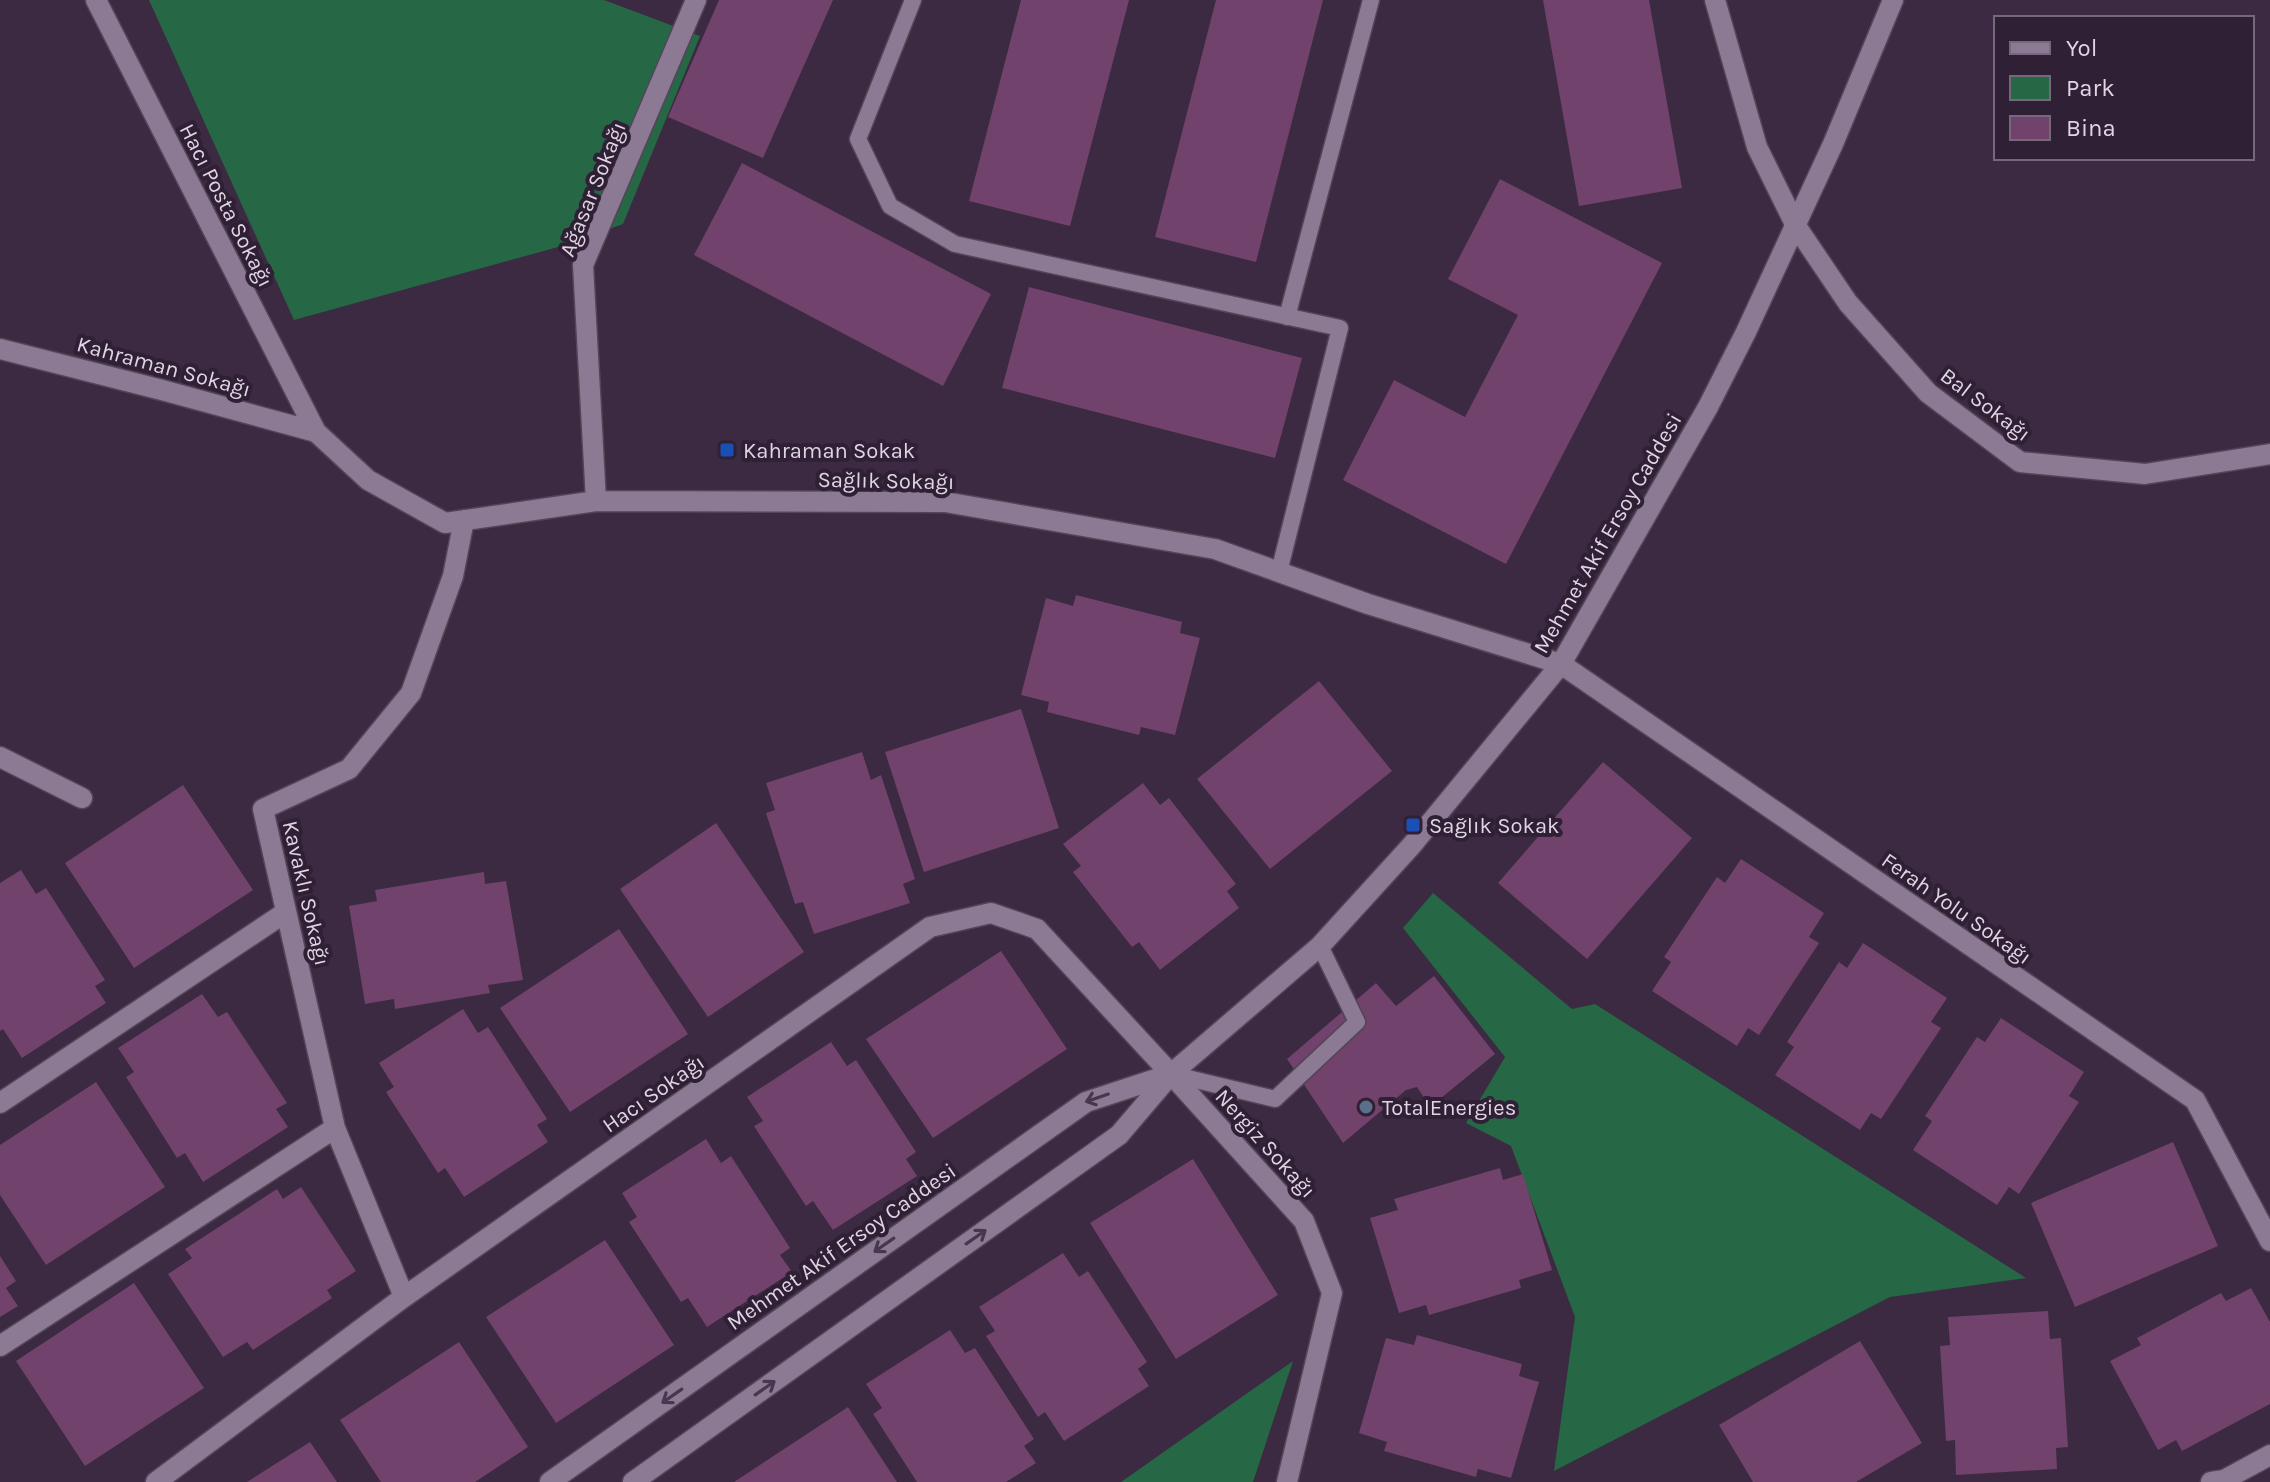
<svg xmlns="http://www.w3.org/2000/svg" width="2270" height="1482" font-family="Karla,sans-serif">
  <rect width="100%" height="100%" fill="#3b2a41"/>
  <path fill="#266746" d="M149 0H604L700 36 623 224 569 244 294 320Z
    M1433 893 1572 1009 1595 1004 2026 1278 1890 1297 1554 1471 1575 1317 1511 1146 1466 1123 1505 1057 1403 928Z
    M1293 1361 1253 1482H1121Z"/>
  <path fill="#71426b" d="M719 0H833L763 158 668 117Z
    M1021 0H1129L1070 226 969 201Z
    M1216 0H1323L1256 262 1155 237Z
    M1543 0H1649L1682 188 1579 206Z
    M742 163 991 294 943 386 694 255Z
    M1500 179 1662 263 1506 564 1343 480 1394 380 1465 417 1518 315 1448 279Z
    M1029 287 1302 358 1275 458 1002 388Z
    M1076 595 1182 622 1180 633 1200 638 1175 735 1141 727 1139 735 1047 712 1049 702 1021 695 1046 598 1073 606Z
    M1319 681 1392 771 1270 869 1197 779Z
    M1021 709 1059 828 924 872 885 752Z
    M862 752 871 780 881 775 915 879 903 884 910 903 814 934 803 902 795 904 766 813 775 810 766 783Z
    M1603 762 1692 838 1587 959 1498 883Z
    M1143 783 1160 805 1169 798 1236 884 1227 891 1239 908 1160 970 1139 942 1132 947 1073 872 1081 866 1063 844Z
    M183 785 253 890 134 968 65 863Z
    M716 823 804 952 708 1017 620 889Z
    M1741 859 1824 913 1809 937 1819 943 1759 1035 1748 1028 1737 1046 1652 991 1671 962 1664 957 1717 877 1725 883Z
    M21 870 36 894 46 888 105 980 95 986 106 1003 22 1058 3 1029 0 1031V883Z
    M484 872 485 884 506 881 523 980 488 985 490 993 395 1009 394 999 365 1004 349 906 377 901 375 890Z
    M619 929 688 1034 570 1112 500 1008Z
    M1863 943 1947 998 1931 1022 1941 1028 1881 1119 1871 1113 1860 1130 1775 1075 1794 1047 1787 1042 1839 962 1847 968Z
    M1001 951 1067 1049 933 1138 866 1039Z
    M1434 976 1495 1054 1430 1107 1417 1087 1406 1090 1343 1143 1287 1059 1376 983 1396 1006Z
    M202 994 218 1017 227 1012 287 1103 276 1109 288 1127 203 1182 185 1153 177 1158 126 1077 134 1072 118 1048Z
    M463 1009 478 1033 488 1027 547 1119 537 1125 548 1142 464 1197 445 1168 438 1173 386 1092 394 1087 379 1063Z
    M2001 1018 2084 1072 2069 1096 2079 1102 2019 1194 2009 1187 1997 1205 1913 1150 1932 1121 1925 1116 1977 1037 1985 1042Z
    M831 1042 847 1066 856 1060 916 1152 906 1159 917 1176 833 1230 813 1201 806 1206 754 1126 763 1121 747 1097Z
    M96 1082 165 1187 46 1265 0 1195V1145Z
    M706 1139 721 1163 731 1156 790 1248 780 1255 792 1272 707 1327 688 1298 681 1302 629 1222 637 1217 622 1193Z
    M2173 1142 2218 1246 2075 1307 2031 1203Z
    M1193 1159 1278 1295 1176 1359 1090 1223Z
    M1500 1168 1503 1180 1523 1174 1552 1270 1519 1280 1521 1288 1429 1315 1426 1305 1399 1313 1370 1218 1398 1210 1394 1199Z
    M301 1187 356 1271 327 1290 332 1298 253 1350 247 1342 223 1357 168 1274 192 1258 185 1249 277 1189 283 1199Z
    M605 1240 674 1345 556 1423 486 1317Z
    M1063 1253 1079 1277 1088 1271 1147 1362 1138 1369 1149 1386 1064 1441 1045 1412 1038 1417 986 1336 995 1331 979 1307Z
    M0 1256 16 1281 6 1288 18 1306 0 1317Z
    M134 1283 204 1388 85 1466 16 1361Z
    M2251 1288 2270 1322V1404L2182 1451 2176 1440 2158 1450 2110 1361 2141 1345 2137 1338 2221 1293 2226 1301Z
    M2048 1311 2050 1339 2061 1338 2068 1447 2056 1448 2057 1469 1956 1475 1955 1440 1946 1441 1940 1346 1950 1345 1948 1317Z
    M950 1330 965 1353 975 1348 1034 1439 1024 1446 1036 1463 1006 1482H917L873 1414 882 1408 866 1384Z
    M1417 1335 1522 1364 1519 1376 1539 1382 1511 1478 1478 1469 1476 1477 1384 1451 1387 1442 1359 1433 1386 1338 1414 1345Z
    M1860 1341 1922 1443 1856 1482H1753L1719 1425Z
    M459 1342 528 1447 475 1482H381L340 1420Z
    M848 1407 897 1482H734Z
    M310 1442 337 1482H247Z"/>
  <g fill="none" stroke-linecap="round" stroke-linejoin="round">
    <g stroke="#534558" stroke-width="19">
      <path id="service" d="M913 0 858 139 890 206 955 244 1340 328 1279 572
        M1287 317 1371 0
        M1171 1074 1275 1099 1357 1022 1320 946"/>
    </g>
    <g stroke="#534558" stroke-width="23">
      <path id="minor" d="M96 0 316 432 368 480 445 523 596 501 945 502 1215 549 1368 604 1561 664 2195 1100 2270 1241
        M1715 0 1757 147 1796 226 1848 303 1928 393 2020 462 2145 474 2270 454
        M0 349 162 390 316 432
        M596 501 583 265 696 0
        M0 757 82 798
        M0 1103 286 912
        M404 1297 335 1128 263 809 349 769 411 693 453 576 464 520
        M0 1346 335 1128
        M156 1482 404 1297 930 927 991 913 1037 929 1171 1074 1304 1221 1332 1293 1287 1482
        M2211 1482 2224 1480 2270 1455"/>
    </g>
    <g stroke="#534558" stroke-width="23">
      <path id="secondary" d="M550 1482 1086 1102 1171 1074
        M633 1482 1119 1135 1171 1074 1320 946 1412 845 1561 664 1708 407 1746 332 1833 144 1893 0"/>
    </g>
    <use href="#service" stroke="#8c7993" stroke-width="16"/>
    <use href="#minor" stroke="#8c7993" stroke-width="20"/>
    <use href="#secondary" stroke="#8c7993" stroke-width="20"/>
  </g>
  <defs><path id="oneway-shaft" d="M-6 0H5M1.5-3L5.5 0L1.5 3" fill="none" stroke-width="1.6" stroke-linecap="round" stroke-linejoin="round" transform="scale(2)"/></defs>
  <g stroke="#47364d">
    <use href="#oneway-shaft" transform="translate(1097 1098) rotate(161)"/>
    <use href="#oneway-shaft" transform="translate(976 1237) rotate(-35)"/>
    <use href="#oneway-shaft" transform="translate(884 1245) rotate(145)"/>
    <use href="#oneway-shaft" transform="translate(765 1388) rotate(-35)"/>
    <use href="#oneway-shaft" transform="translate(672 1396) rotate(145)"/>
  </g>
  <g fill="#1a4fb4" stroke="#302036" stroke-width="3">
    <rect x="719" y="442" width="16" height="16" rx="4"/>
    <rect x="1405" y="817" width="16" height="16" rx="4"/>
  </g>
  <circle fill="#5c6f8a" stroke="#302036" stroke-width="3" cx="1366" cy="1107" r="8"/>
  <g text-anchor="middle" stroke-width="8" stroke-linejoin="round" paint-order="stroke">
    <g font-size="22" fill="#dfd5e3" stroke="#302036">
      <text transform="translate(592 189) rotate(-68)" y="8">Ağasar Sokağı</text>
      <text transform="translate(227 205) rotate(63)" y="8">Hacı Posta Sokağı</text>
      <text transform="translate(164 366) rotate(15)" y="8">Kahraman Sokağı</text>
      <text transform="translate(1986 404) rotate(37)" y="8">Bal Sokağı</text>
      <text transform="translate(886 480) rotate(1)" y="8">Sağlık Sokağı</text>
      <text transform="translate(1607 533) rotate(-60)" y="8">Mehmet Akif Ersoy Caddesi</text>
      <text transform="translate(307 893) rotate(77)" y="8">Kavaklı Sokağı</text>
      <text transform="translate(1957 908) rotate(35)" y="8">Ferah Yolu Sokağı</text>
      <text transform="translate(653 1093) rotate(-35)" y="8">Hacı Sokağı</text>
      <text transform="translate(1266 1143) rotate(48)" y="8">Nergiz Sokağı</text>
      <text transform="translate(841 1246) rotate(-35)" y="8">Mehmet Akif Ersoy Caddesi</text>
    </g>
    <g font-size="22" fill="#dfd5e3" stroke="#302036" text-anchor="start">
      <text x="743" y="458">Kahraman Sokak</text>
      <text x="1429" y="833">Sağlık Sokak</text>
      <text x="1382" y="1115">TotalEnergies</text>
    </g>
  </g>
  <rect x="1994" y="16" width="260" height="144" fill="#302036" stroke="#76687b" stroke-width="2"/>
  <rect x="2010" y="42" width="40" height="12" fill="#8c7993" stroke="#76687b" stroke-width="2"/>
  <text x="2066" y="56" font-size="24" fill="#dfd5e3">Yol</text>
  <rect x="2010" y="76" width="40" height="24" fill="#266746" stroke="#76687b" stroke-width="2"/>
  <text x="2066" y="96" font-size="24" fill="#dfd5e3">Park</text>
  <rect x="2010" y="116" width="40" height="24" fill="#71426b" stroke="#76687b" stroke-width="2"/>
  <text x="2066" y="136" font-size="24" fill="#dfd5e3">Bina</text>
</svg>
